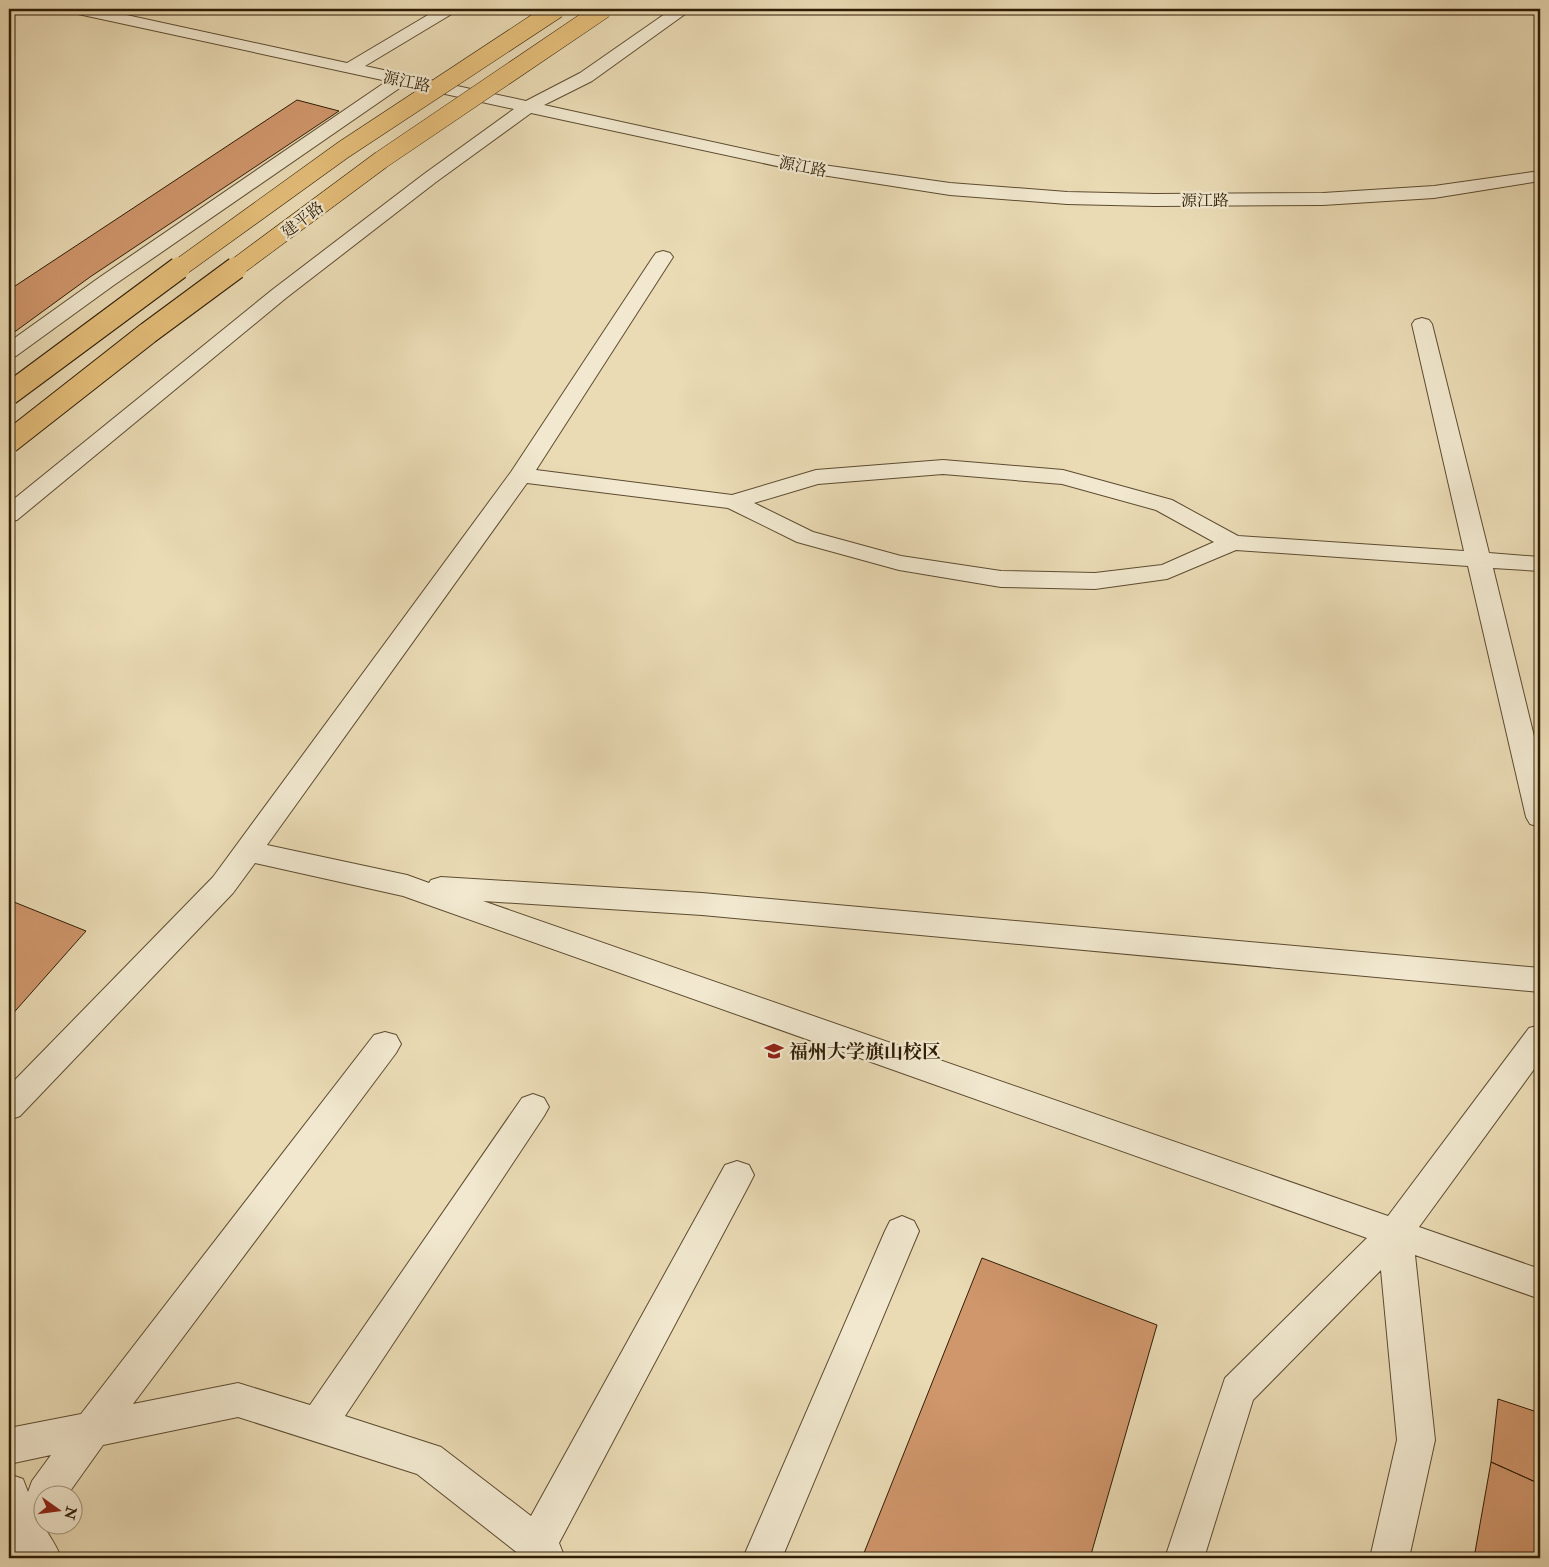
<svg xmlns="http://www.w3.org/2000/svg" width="1549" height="1567" font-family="'IM FELL Double Pica','Noto Serif SC',serif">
  <rect width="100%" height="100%" fill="#eadbb5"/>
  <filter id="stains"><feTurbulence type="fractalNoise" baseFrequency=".004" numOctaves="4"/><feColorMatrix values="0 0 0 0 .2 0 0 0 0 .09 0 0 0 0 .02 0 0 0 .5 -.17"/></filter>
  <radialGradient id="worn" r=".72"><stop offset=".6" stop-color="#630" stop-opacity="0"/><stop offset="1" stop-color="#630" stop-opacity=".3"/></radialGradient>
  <path fill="#d0966c" stroke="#2e1d04" d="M297 100 339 111 90 277 9 336V290Z
    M9 900 86 931 9 1018Z
    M982 1258 1157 1325 1090 1558H862Z
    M1498 1399 1540 1413V1484L1491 1462Z
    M1491 1462 1540 1484V1558H1474Z"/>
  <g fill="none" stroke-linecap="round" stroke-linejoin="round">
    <g stroke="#5d4c30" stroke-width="2">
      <path id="minor" d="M70 9H99L347 63 438 9H457L455 12 365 66 526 101 580 73 672 9H690L688 12 592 81 544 105 809 163 950 183 1067 192 1155 194 1323 193 1434 186 1540 171V181L1434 198 1323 205 1155 206 1067 204 950 195 809 173 531 113 436 182 286 298 17 520 9 522V503L272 290 424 174 514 109 404 85 114 285 16 356 9 358V342L100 277 387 81 78 14 72 12Z
        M663 251 670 253 673 257 536 470 732 495 816 470 943 460 1063 470 1172 500 1238 536 1464 551 1412 324 1415 320 1422 318 1429 320 1432 324 1489 553 1540 557V571L1493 568 1540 761V827L1530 824 1526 817 1468 566 1236 550 1167 579 1095 589 1001 587 899 570 797 542 728 508 527 483 267 845 407 875 429 883 431 880 441 877 702 893 1540 968V992L702 915 483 901 1388 1216 1529 1028 1540 1025V1061L1419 1227 1540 1269V1299L1415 1255 1435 1440 1409 1558H1370L1397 1440 1381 1270 1253 1400 1204 1558H1165L1225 1378 1367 1238 403 896 255 863 233 893 20 1116 9 1120V1086L213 877 511 472 653 257 656 253ZM943 474 1062 484 1156 510 1214 542 1162 565 1095 573 1001 571 901 556 813 532 754 503 818 484Z
        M385 1032 396 1035 401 1044 396 1053 133 1404 238 1383 310 1405 522 1098 533 1094 544 1098 549 1107 544 1116 345 1416 441 1447 531 1516 725 1165 737 1161 749 1165 754 1175 749 1185 559 1543 565 1558H524L417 1474 238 1417 103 1445 68 1494H42V1511L34 1508C41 1526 55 1540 61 1558H19L9 1542V1474L23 1479 28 1492 32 1481 51 1455 9 1464V1428L81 1414 374 1035Z
        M902 1216 914 1221 919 1231 782 1558H743L885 1231 890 1221Z"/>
    </g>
    <use href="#minor" fill="#f1e8cf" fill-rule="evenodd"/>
    <g stroke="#2e1d04" stroke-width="19" stroke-linecap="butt">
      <path id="major-bridge-far1" d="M178 269 343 150 557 9
        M234 269 381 160 604 9"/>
    </g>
    <g stroke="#2e1d04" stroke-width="24" stroke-linecap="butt">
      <path id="major-bridge" d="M9 394 179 268
        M9 442 148 333 236 268"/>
    </g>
    <use href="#major-bridge-far1" stroke="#e5be7a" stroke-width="18"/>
    <use href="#major-bridge" stroke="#e5be7a" stroke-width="22"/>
  </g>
  <defs>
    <g id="university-bare" transform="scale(1.5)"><path d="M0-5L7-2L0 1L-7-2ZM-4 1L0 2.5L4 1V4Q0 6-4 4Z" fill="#8f2418" stroke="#f1e8cf" stroke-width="2.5" paint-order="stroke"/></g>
  </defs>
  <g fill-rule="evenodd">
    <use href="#university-bare" x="774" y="1051"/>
  </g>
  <g text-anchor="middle" stroke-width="4.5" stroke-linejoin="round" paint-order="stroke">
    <g font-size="16" fill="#2e1d04" stroke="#f1e8cf">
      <text transform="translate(407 81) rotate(12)" y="6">源江路</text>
      <text transform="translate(803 166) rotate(11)" y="6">源江路</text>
      <text x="1205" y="206">源江路</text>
      <text transform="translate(302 219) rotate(-37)" y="6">建平路</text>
    </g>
    <g font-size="19" font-weight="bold" fill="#2e1d04" stroke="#f1e8cf" text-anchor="start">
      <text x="789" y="1058">福州大学旗山校区</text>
    </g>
  </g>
  <rect width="1549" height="1567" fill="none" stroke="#eadbb5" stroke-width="30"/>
  <rect x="10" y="10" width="1529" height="1547" fill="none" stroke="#2e1d04" stroke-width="2.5"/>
  <rect x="15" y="15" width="1519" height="1537" fill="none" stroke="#2e1d04"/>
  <g transform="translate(58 1510) rotate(104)"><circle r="24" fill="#f1e8cf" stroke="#a3977e"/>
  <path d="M0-4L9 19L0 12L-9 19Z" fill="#8f2418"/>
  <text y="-8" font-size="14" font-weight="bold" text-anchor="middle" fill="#2e1d04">N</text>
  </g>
  <rect width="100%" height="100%" filter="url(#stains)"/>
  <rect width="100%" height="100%" fill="url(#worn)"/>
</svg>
